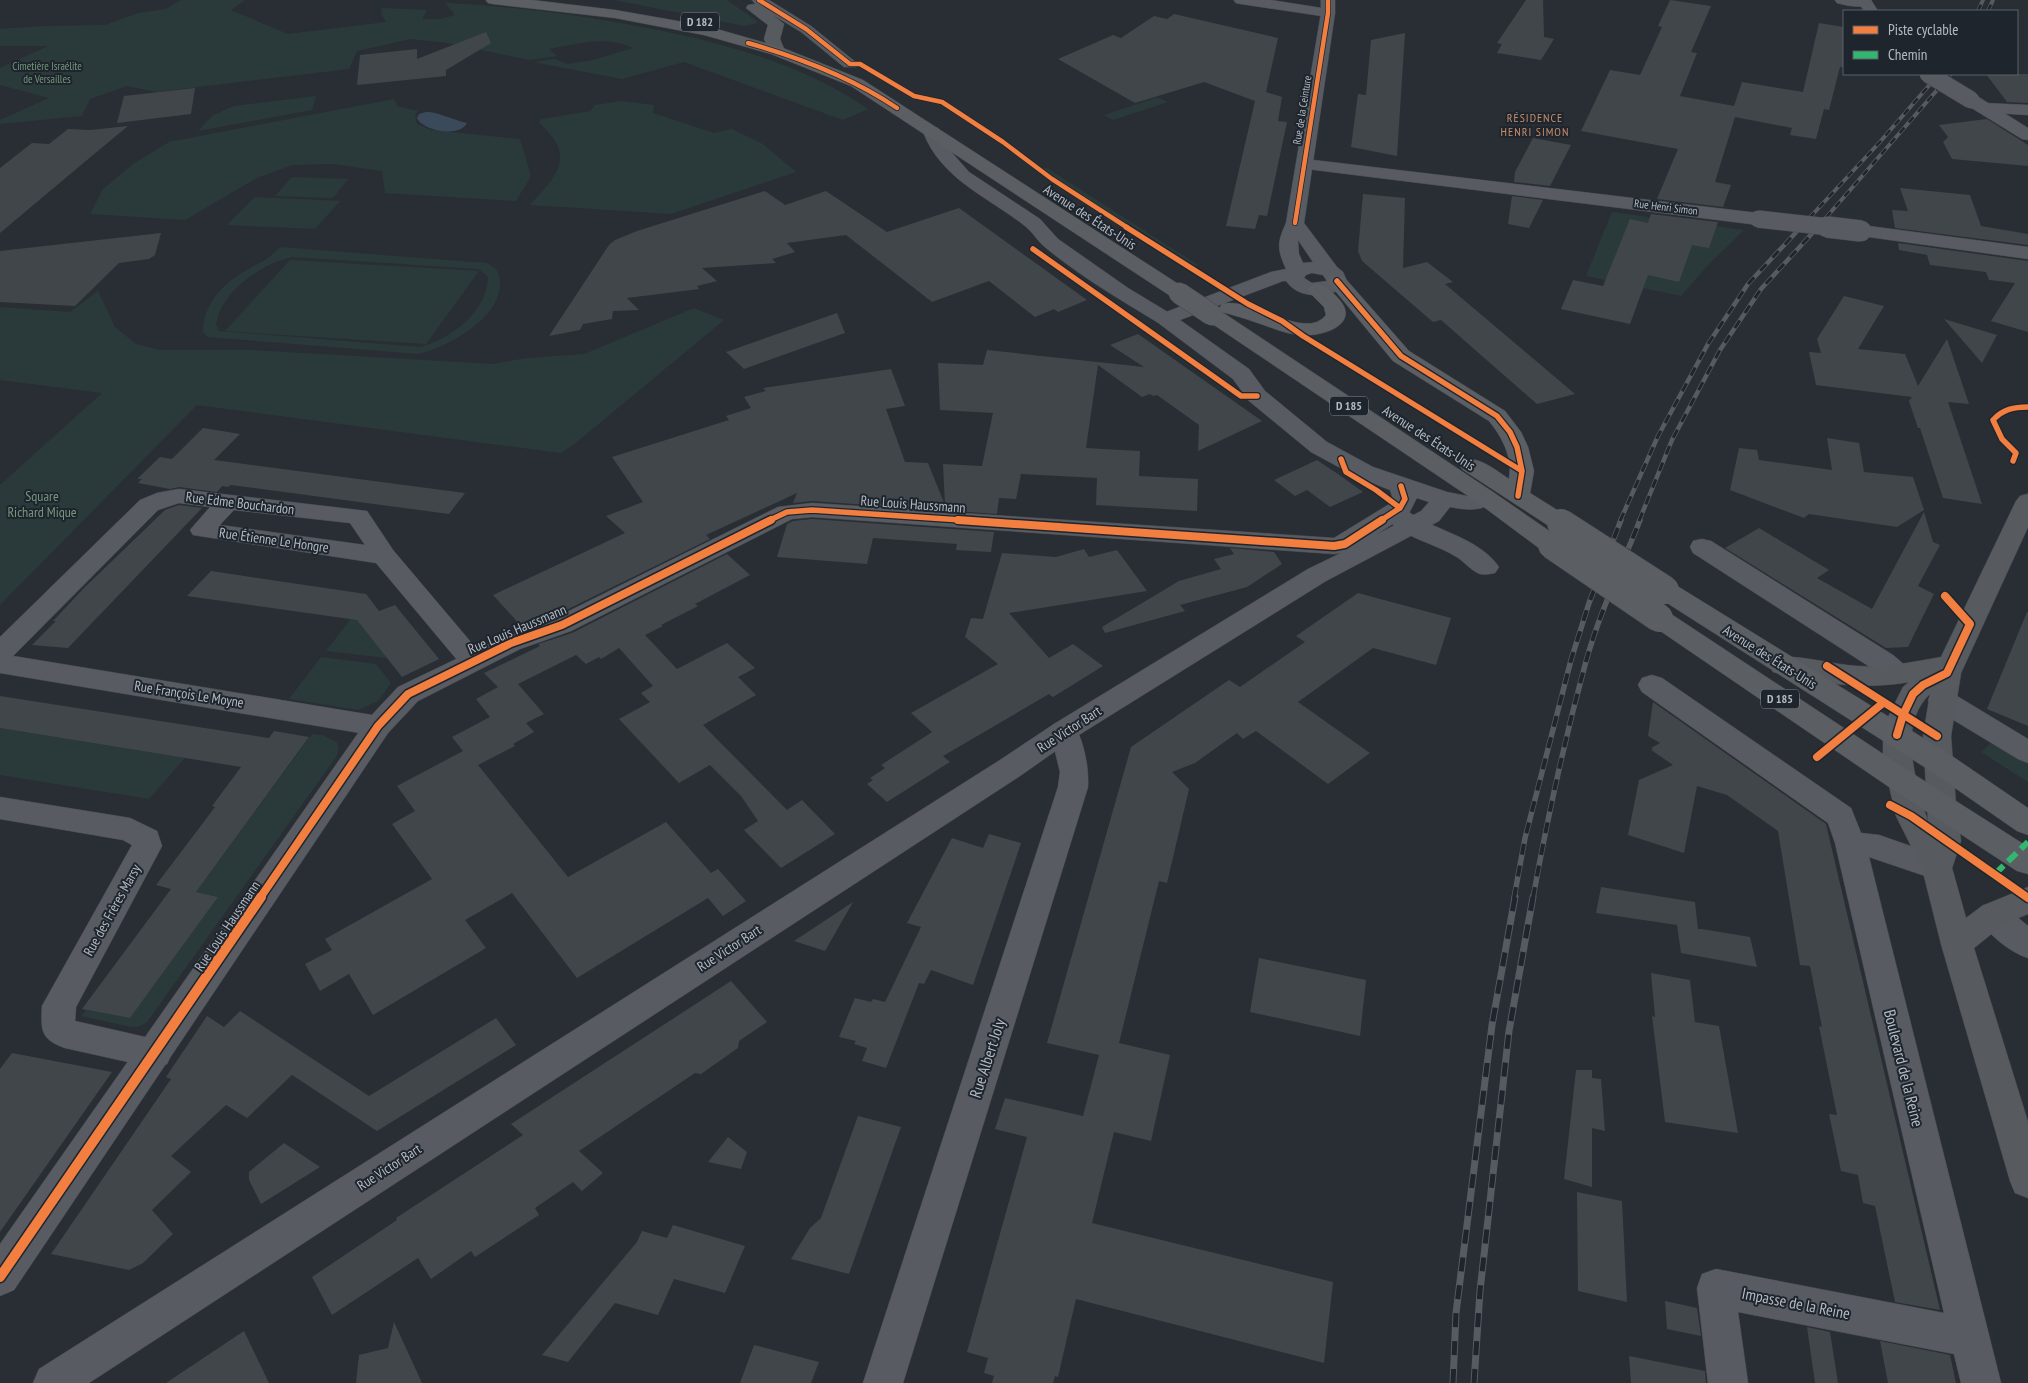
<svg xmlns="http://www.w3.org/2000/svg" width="2028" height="1383" font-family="'PT Sans Narrow',sans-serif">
  <rect width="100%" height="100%" fill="#292e34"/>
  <path fill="#2a3a3a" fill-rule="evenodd" d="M181 0H245L231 10 288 34 386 22 381 14 382 8 427 10 422 19H441L455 15 445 3C510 6 573 14 637 26 716 41 800 62 868 109L843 120 684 62 622 79 533 62 555 59 567 64 593 60 633 48C605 35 578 44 549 49L557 56 529 60 448 43 411 39 357 51 349 69 156 92 127 86 90 99 82 116 0 124V120L49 98 0 85V68L48 46H0V29L42 26 105 25 138 13 166 9Z
    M615 0H727L757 21V23L745 26Z
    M316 96 312 110 198 131 212 116 233 106Z
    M1158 97 1168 102 1113 120 1104 115Z
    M394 99 397 106 418 111 415 116 417 124 431 130 520 139 531 176 516 201 385 193 382 171 333 164 292 165 257 178 185 220 90 214 103 189 133 164 169 142Z
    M621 101 654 105 653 113 714 133 732 129 763 144 796 172 671 214 530 205C544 188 567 170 558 147 555 138 545 129 539 122L542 119 590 111 595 105Z
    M1047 168 1198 265 1192 267 1042 169Z
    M292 177 348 179 333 198 275 196Z
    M255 197 340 201 315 229 227 225Z
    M1612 212 1744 230 1708 265 1681 296 1586 276Z
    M280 247 486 263C496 267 500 272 500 284 500 318 448 347 419 354L208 337 203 332C203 305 222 284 245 271 258 263 270 259 280 247ZM293 257 479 269 488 277C488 311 451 339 420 347L219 331 216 324C218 317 220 308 225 302 239 280 268 262 293 257Z
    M290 260 479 271 426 344 225 331Z
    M98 291 115 327 136 344 160 350H251L493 364 527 358 584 354 694 308 724 320 572 446 560 453 197 405 0 605V485L102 393 0 380V307L70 312Z
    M359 608 387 658 326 651Z
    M321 657 376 664 391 683 378 701 358 710 289 699Z
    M0 728 185 758 149 799 0 775Z
    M312 734 322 735 337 742 339 749 336 757 147 1022 138 1027H131L81 1016 86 1010 130 1018 218 897 196 892Z
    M1993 741 2028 763V782L1981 752Z"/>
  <path fill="#3b4a5b" d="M426 112C439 112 453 120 467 123 460 138 423 131 417 118L419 114Z"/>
  <path fill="#41464a" d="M1526 0H1543L1544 37 1554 39 1541 60 1497 53 1502 44 1497 43Z
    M1670 0 1711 6 1691 52 1697 53 1680 96 1734 106 1742 82 1803 92 1819 23 1844 27V67H1840L1829 110 1824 109 1816 139 1790 135 1792 128 1735 117 1715 182 1731 185 1723 207 1657 199 1678 149 1581 131 1610 70 1640 75 1662 27 1658 26Z
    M1174 14 1278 38 1266 92 1282 97 1278 121 1287 122 1267 216 1259 215 1255 229 1226 226 1255 101 1204 82 1135 103 1058 59 1113 35 1121 38 1154 16 1167 19Z
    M486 32 491 43 446 70V76L357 85 360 55 417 49V59Z
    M1405 33 1397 156 1351 147 1358 94 1366 95 1371 40Z
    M1986 74H2028V103L2007 102Z
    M195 88 191 114 117 123 124 96Z
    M1987 119 2028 145V166L1952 159 1943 142 1948 137 1939 125Z
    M128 126 87 160 0 233V168L32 143 49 144 68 129 90 130Z
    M1533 138 1571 145 1550 186 1514 182 1515 172Z
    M1900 188 1970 195 1981 226 2028 234V245L1895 228 1892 210 1908 211Z
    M765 191 785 205 826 191 887 232 959 208 1087 300 1058 312 1054 309 1035 317 989 281 932 302 846 235 787 243 795 252 772 259 776 263 702 268 717 281 697 286 699 289 627 298 639 310 613 311 612 319 583 324 580 330 549 336 609 245 615 240 637 231Z
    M1363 194 1405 198 1403 268 1427 262 1453 282 1445 284 1575 394 1537 404 1441 320 1433 322 1362 261 1358 251Z
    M1512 196 1543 200 1529 228 1508 224Z
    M1651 214 1718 222 1709 248 1692 245 1679 282 1648 275 1630 324 1561 309 1573 280 1603 286 1630 219 1648 223Z
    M161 233 155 255 149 259 119 263 75 306 0 302V251Z
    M1898 243 2028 261V332L1991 321 2015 283 1989 280 1986 272 1930 265 1927 255 1899 250Z
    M1844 296 1884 306 1858 349 1905 354 1918 386 1947 339 1969 404 1948 402 1982 504 1943 498 1920 428H1918L1909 401 1912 397 1816 385 1809 352 1821 353 1817 339Z
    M837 313 845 333 744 369 726 352Z
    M1944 319 1997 335 1982 363Z
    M1138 334 1262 421 1198 451 1199 425 1157 395 1153 396 1150 394 1142 397 1098 365 1086 448 1140 451 1139 476 1198 479 1197 511 1096 505 1097 478 1021 474 1016 499 999 498 997 514 812 501 793 503 797 493 706 535 710 539 552 617 523 628 493 595 625 533 606 516 643 502 612 457 729 420 726 416 751 408 744 397 766 391 763 388 891 369 905 406 886 409 905 462 928 463 945 505 943 464 982 466 993 413 940 410 938 363 983 365 987 350 1144 367 1110 345Z
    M203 428 240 434 214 460 465 493 449 514 231 485 228 487 222 486 217 492 179 487 170 489 138 483 142 479H137L160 457 172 459Z
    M1827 438 1859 443 1864 472 1913 477 1924 510 1897 527 1809 514 1804 518 1730 490 1739 448 1757 450 1759 460 1832 470Z
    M1317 460 1338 474 1363 492 1330 507 1307 490 1295 496 1274 480Z
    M179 505 202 508 68 648 32 645 56 621H53L84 588 165 510Z
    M1924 512 1933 542 1940 545 1918 586 1934 594 1908 647 1886 648 1725 548 1759 528 1829 570 1817 578 1872 609Z
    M812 519 994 532 991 552 956 550 957 544 873 538 867 564 777 557 787 524 793 521Z
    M1230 548 1274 552 1282 564 1247 587 1180 605 1185 611 1105 633 1102 627 1179 581 1221 569 1214 559 1234 554Z
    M1084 549 1089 557 1117 550 1147 591 1009 613 1049 658 1073 644 1103 666 1053 697 1049 694 943 756 950 762 887 802 867 784 873 780 870 778 885 768 881 765 932 732 911 713 998 664 965 637 971 618 983 619 1002 553 1056 557Z
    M727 554 750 575 695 604 698 606 661 625 663 626 645 635 677 669 727 643 755 668 738 677 756 695 703 725 787 810 802 800 835 834 781 868 744 830 758 821 741 796 710 765 679 783 619 719 650 702 641 693 653 686 619 648 601 659 599 657 586 664 576 655 518 684 544 714 526 723 534 732 513 744 515 746 478 765 568 877 666 822 711 873 718 869 746 901 723 916 708 898 577 978 512 893 465 920 486 948 373 1015 349 974 320 991 305 964 332 950 325 939 432 879 392 824 415 811 397 786 463 751 452 737 490 717 476 699 498 687 484 673 540 646 538 644 572 633Z
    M211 571 366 594 379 611 395 605 439 659 402 677 357 620 187 596Z
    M1358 593 1451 618 1436 665 1373 648 1298 702 1370 753 1328 784 1256 731 1243 739 1237 733 1195 763 1172 772 1189 789 1167 883 1159 881 1119 1043 1170 1055 1151 1141 1114 1132 1092 1223 1333 1282 1324 1363 1076 1299 1058 1377 1055 1376 1053 1383H992L994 1376 984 1373 988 1358 967 1352 1027 1137 995 1129 1005 1098 1083 1116 1099 1055 1047 1043 1131 747 1229 680 1240 687 1305 642 1296 636Z
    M2027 612H2028V726L1987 709Z
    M0 696 269 738 274 731 309 737 196 892 218 897 130 1018 82 1009 171 889 156 885 215 807 212 806 241 767 0 728Z
    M1653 702 1826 824 1940 1310 1895 1302 1875 1206 1863 1203 1858 1175 1841 1171 1829 1114 1837 1115 1819 1026 1822 1027 1810 966 1800 965 1778 831 1727 795 1697 786 1684 853 1628 835 1639 780 1673 765 1651 750 1653 749 1651 748 1660 743 1648 736Z
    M989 834 1021 843 973 985 931 970 924 984 919 983 886 1068 862 1061 867 1048 854 1044 856 1041 839 1037 855 998 871 1002 873 999 885 1002 921 927 907 923 952 838 983 848Z
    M1601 887 1695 902 1698 929 1684 926 1750 937 1757 967 1681 953 1677 925 1596 913Z
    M853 902 825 951 794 941Z
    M1259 958 1366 980 1360 1036 1250 1012Z
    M1651 973 1690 980 1695 1022 1719 1026 1738 1133 1665 1122 1652 1016 1655 1017Z
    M731 981 767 1022 739 1041 738 1048 701 1074 695 1073 579 1151 603 1173 582 1191 573 1182 535 1208 539 1215 475 1257 471 1251 431 1279 418 1258 332 1315 312 1277 397 1220 396 1218 523 1135 511 1124Z
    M240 1011 369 1096 496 1018 516 1045 377 1131 292 1075 247 1118 226 1105 171 1156 191 1172 152 1210 173 1234 143 1263 129 1270 51 1254 171 1079 166 1077 207 1016 224 1027Z
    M12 1053 112 1072 0 1232V1069Z
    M1576 1070H1592V1078L1601 1079 1605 1131 1592 1128V1187L1564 1179Z
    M858 1116 901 1127 849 1274 791 1259 810 1228 821 1218Z
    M728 1137 747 1152 741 1169 708 1162Z
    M284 1143 320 1167 261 1204 249 1180V1172Z
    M1577 1192 1622 1201 1627 1302 1578 1291Z
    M673 1225 745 1246 725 1293 674 1279 658 1315 615 1303 568 1362 542 1355 637 1242 642 1231 667 1238Z
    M1665 1301 1697 1308 1701 1336 1667 1329Z
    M394 1322 422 1383H356L359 1355 388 1348Z
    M1807 1327 1830 1332 1838 1383H1815Z
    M244 1331 269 1383H166Z
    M1880 1341 1950 1355 1956 1383H1888Z
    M754 1345 819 1362 811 1383H740Z
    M1629 1356 1705 1371 1706 1383H1631Z"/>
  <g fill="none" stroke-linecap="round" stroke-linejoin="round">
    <g stroke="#474a4f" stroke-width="1">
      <path id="minor" d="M1234 0H1271L1328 9 1333 10 1335 13 1333 16 1328 17 1241 4 1236 3Z
        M1835 0H1871L1872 2 1870 5C1860 8 1847 6 1837 3Z
        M1984 103 2028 105V115L1978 112 1976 108 1978 104Z
        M932 127 938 128 946 146 969 172 1040 219 1058 239 1128 288 1171 314 1174 318 1171 322 1164 324 1157 322C1119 299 1080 276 1046 248 1038 242 1033 232 1025 226 987 196 942 180 923 132L926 128Z
        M1305 159 1758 213 1765 215 1767 219 1765 223 1758 225 1299 168 1296 164 1299 160Z
        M1861 225 2028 247V259L1854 235 1852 231 1854 227Z
        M179 489 367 511 393 550 486 660 483 667 473 669 463 667 376 563 193 535 190 530 210 507 179 503 158 510 13 656 378 716 388 719 392 726 388 733 378 736 0 673V637L140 500 157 493ZM234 510 350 523 365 545 220 525Z
        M1394 505C1405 508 1412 515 1422 520 1447 533 1482 542 1499 567L1495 573C1489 574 1486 575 1480 574 1471 571 1463 560 1455 556 1432 542 1397 536 1382 513L1385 508Z
        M1702 539 1711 541 1893 655 1907 667 1911 674 1907 681C1891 685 1885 678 1873 669L1693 553 1690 547 1693 541Z
        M1652 675 1662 678 1851 808 1861 833 1879 835 1948 859 1952 868 1948 877 1937 880 1869 857 2001 1383H1961L1954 1354 1738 1312 1748 1383H1708L1697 1288 1702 1274 1716 1269 1944 1313 1835 843 1828 823 1642 692 1638 685 1642 678Z
        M1942 690 1952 693 2028 739V763L2018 759 1932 707 1928 700 1932 693Z
        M1064 721 1074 724C1084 742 1089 767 1088 787L903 1383H863L1058 787 1060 772 1050 731 1054 724Z
        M0 797 130 818 157 831 162 846 76 1007 75 1021 167 1042 172 1053 167 1064 155 1068 65 1048C40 1039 41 1030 42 1006L132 845 123 840 0 819Z
        M1993 902 2004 906 2028 926V958C2009 952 1986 933 1977 915L1982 906Z"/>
    </g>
    <g stroke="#474a4f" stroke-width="1">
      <path id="tertiary" d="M1321 0H1335V13L1304 223 1337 267 1343 272 1347 281 1341 290C1322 297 1299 299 1286 281H1283L1180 320 1249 369 1265 391 1327 442 1373 467 1447 492 1467 496 1485 490 1493 492 1497 497C1486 513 1466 510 1450 507L1439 521 1326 581 1074 738 1020 776 89 1383H33L39 1369 1000 760 1054 724 1308 569 1341 553 1334 554 812 517 792 519 571 631 520 649 418 701 388 733 14 1290 0 1296V1244L368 719 398 687 502 637 553 619 778 507 812 503 1334 538 1391 503 1393 499 1390 490 1357 477 1311 452 1249 401 1233 379 1157 322 1154 318 1157 314 1166 312 1271 272 1286 269C1277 249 1277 243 1286 223L1321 13ZM1298 240 1313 262 1303 263 1299 254ZM1312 273 1323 275 1327 281 1312 283 1304 278 1306 275ZM1417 498 1429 502 1421 511 1376 535 1409 513Z
        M1857 0H1871L1878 11H1864Z
        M1971 95 1977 96 2028 128V140L2022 139 1965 104 1963 100 1965 96Z"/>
    </g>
    <g stroke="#474a4f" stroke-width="1">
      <path id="secondary" d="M752 0H769L811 26 858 64 856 67H844L801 32 773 15 784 24 780 39 785 51 783 54H771L764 39 768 25 746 8 748 5 755 4Z
        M2028 494V527L1961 673 1951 736 1956 805 1961 841 1952 868 1966 918 1982 906 2028 887V914L2004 924 1974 948 2028 1122V1198L2015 1193 2010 1181 1941 944 1922 868 1896 816 1883 760V735L1889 715 1903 687 1909 682C1865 690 1817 684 1773 672L1769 665 1773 658C1794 653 1834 665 1857 666 1886 668 1913 662 1941 657L2016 501 2020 496ZM1930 694 1923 736 1928 821C1924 811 1922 800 1919 791 1911 760 1903 719 1930 694Z"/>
    </g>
    <g stroke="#474b51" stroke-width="1">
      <path id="primary" d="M486 0H532L615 10 706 26 783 48 863 80 1186 289 1189 293 1186 297 1179 299 1172 297 851 86 771 54 704 35 615 18 493 4 488 3Z
        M1337 275 1344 277 1409 351 1505 411 1521 432 1528 447 1534 471 1530 493 1570 518 1573 523 1570 528 1561 531 1552 528 1463 470 1459 465 1463 460C1480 456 1495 470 1509 479 1513 457 1502 437 1489 421L1393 361 1327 281 1330 277Z
        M1317 284C1325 286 1330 290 1336 296 1360 319 1334 333 1311 335 1290 337 1274 328 1255 322 1244 318 1233 315 1222 312L1493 492 1561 539 1564 545 1561 551 1552 553 1543 551 1477 502 1205 319 1202 315 1205 311 1212 309 1222 312 1219 308 1222 304C1251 296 1305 342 1326 315L1324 307 1307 290 1310 286Z
        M1665 582 1674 584 1949 754 2028 808V835L2017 831 1929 770 1656 596 1652 590 1656 584Z
        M1659 609 1668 612 1912 773 2028 847V874L2017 871 1892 789 1650 624 1646 618 1650 612Z"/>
    </g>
    <use href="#minor" fill="#585c62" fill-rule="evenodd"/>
    <use href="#tertiary" fill="#585c62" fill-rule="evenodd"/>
    <use href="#secondary" fill="#575b60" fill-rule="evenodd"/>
    <use href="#primary" fill="#5b5f63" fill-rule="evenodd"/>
    <g stroke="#575b60" stroke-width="4">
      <path id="rail-far3" d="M1978 11 1983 0
        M1988 11 1993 0
        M1800 228 1879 143 1939 74
        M1817 228 1951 74"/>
    </g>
    <g stroke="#575b60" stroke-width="4.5">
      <path id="rail-far2" d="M1620 521 1658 436 1708 344 1748 284 1801 227
        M1639 521 1672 440 1720 350 1761 289 1818 227"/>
    </g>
    <g stroke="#575b60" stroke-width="5.5">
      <path id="rail-far1" d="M1514 898 1525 838 1571 660 1589 603 1621 520
        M1533 898C1547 820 1564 742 1585 665 1598 616 1621 568 1640 520"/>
    </g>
    <g stroke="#575b60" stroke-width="7">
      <path id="rail" d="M1453 1383 1456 1313 1492 1025 1515 897
        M1474 1383 1480 1291 1509 1031 1533 897"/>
    </g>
    <use href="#rail-far3" stroke="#1e252d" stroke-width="2.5" stroke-dasharray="7" stroke-linecap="butt"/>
    <use href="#rail-far2" stroke="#1e252d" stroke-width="3" stroke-dasharray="9" stroke-linecap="butt"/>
    <use href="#rail-far1" stroke="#1e252d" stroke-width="4" stroke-dasharray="11" stroke-linecap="butt"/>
    <use href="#rail" stroke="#1e252d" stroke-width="5" stroke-dasharray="14" stroke-linecap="butt"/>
    <g stroke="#474a4f" stroke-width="18" stroke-linecap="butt">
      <path id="minor-bridge-far1" d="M1758 219 1838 228"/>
    </g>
    <g stroke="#474a4f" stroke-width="22" stroke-linecap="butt">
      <path id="minor-bridge" d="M1827 227 1861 231"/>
    </g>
    <g stroke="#474a4f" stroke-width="18" stroke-linecap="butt">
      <path id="tertiary-bridge" d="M1928 74 1971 100"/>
    </g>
    <g stroke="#474b51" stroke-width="22" stroke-linecap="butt">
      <path id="primary-bridge-far1" d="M1179 293 1212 315"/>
    </g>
    <g stroke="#474b51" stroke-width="29" stroke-linecap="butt">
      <path id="primary-bridge" d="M1561 523 1665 590
        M1552 545 1659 618"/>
    </g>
    <use href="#minor-bridge-far1" stroke="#585c62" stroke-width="17"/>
    <use href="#minor-bridge" stroke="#585c62" stroke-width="21"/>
    <use href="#tertiary-bridge" stroke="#585c62" stroke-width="17"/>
    <use href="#primary-bridge-far1" stroke="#5b5f63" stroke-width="21"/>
    <use href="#primary-bridge" stroke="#5b5f63" stroke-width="28"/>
    <path stroke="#33b770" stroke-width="6" stroke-dasharray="12 6" stroke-linecap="butt" d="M1995 874 2028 842"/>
    <g stroke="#1e252d" stroke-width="6">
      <path id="cycleway-far3" d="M759 0 806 29 850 64H860L914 96 942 102 1003 142 1052 179 1128 228
        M748 43C801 58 851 77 897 108
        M1295 223 1328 13V0"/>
    </g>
    <g stroke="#1e252d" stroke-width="8">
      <path id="cycleway-far2" d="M1126 227 1248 304 1282 321 1303 336 1522 471
        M1033 249 1241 396H1257
        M1337 281 1401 356 1497 416 1510 432 1517 447 1522 471 1518 496
        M1341 459 1346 472 1376 490 1400 508
        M2013 461 2016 453 2002 439 1993 420C2003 409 2014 407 2028 407
        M768 521 787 512 812 510 976 521
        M1380 521 1400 508 1405 499 1401 486"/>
    </g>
    <g stroke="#1e252d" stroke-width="11">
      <path id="cycleway-far1" d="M958 520 1334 546 1345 544 1382 520
        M1827 666 1937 736
        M1897 735 1903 715 1913 694 1923 685 1947 673 1970 624 1945 596
        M1817 757 1883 703
        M1890 805 1911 816 2028 898
        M260 898 378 726 408 694 511 643 562 625 771 520"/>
    </g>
    <g stroke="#1e252d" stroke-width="13">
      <path id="cycleway" d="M0 1277 261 897"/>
    </g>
    <use href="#cycleway-far3" stroke="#f27e40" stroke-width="4.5"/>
    <use href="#cycleway-far2" stroke="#f27e40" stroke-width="5.5"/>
    <use href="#cycleway-far1" stroke="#f27e40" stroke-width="8"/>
    <use href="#cycleway" stroke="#f27e40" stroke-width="10"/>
  </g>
  <g text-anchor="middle" stroke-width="4" stroke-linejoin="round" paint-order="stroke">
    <g font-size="11" fill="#75977b" stroke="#1e252d">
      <text x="47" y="70">Cimetière Israélite<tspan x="47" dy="13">de Versailles</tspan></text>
    </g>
    <g font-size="11" fill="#b4bbc4" stroke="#1e252d">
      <text transform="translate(1302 110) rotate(-81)" y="4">Rue de la Ceinture</text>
      <text transform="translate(1666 207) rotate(7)" y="4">Rue Henri Simon</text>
    </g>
    <g fill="#1e252d" stroke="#878e97" stroke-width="1">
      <rect x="681" y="12.5" width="38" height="19" rx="4"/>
      <rect x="1330" y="396.5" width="38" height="19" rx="4"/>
      <rect x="1761" y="689.5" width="38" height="19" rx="4"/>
    </g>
    <g font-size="12" font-weight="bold" fill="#b4bbc4">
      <text x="700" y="26">D 182</text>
      <text x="1349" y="410">D 185</text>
      <text x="1780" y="703">D 185</text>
    </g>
    <g font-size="12" letter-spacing="1" fill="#c58d6d" stroke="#1e252d">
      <text x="1535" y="122">RÉSIDENCE<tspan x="1535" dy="14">HENRI SIMON</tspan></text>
    </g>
    <g font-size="14" fill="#b4bbc4" stroke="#1e252d">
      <text transform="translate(1090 217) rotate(33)" y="5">Avenue des États-Unis</text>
      <text transform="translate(1429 438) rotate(33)" y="5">Avenue des États-Unis</text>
      <text transform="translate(240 503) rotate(7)" y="5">Rue Edme Bouchardon</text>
      <text transform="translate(913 504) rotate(4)" y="5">Rue Louis Haussmann</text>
      <text transform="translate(274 540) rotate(8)" y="5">Rue Étienne Le Hongre</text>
      <text transform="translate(517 629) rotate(-23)" y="5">Rue Louis Haussmann</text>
      <text transform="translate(1770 657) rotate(32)" y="5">Avenue des États-Unis</text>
      <text transform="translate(189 694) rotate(9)" y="5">Rue François Le Moyne</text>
      <text transform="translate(1069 729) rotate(-33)" y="5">Rue Victor Bart</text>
      <text transform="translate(112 910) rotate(-61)" y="5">Rue des Frères Marsy</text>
      <text transform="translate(227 926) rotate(-56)" y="5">Rue Louis Haussmann</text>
      <text transform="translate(729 948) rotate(-33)" y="5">Rue Victor Bart</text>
      <text transform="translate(389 1167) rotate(-33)" y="5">Rue Victor Bart</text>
    </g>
    <g font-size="14" fill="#75977b" stroke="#1e252d">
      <text x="42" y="501">Square<tspan x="42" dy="16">Richard Mique</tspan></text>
    </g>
    <g font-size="16" fill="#b4bbc4" stroke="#1e252d">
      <text transform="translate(987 1058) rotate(-72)" y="6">Rue Albert Joly</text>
      <text transform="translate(1904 1068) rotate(76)" y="6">Boulevard de la Reine</text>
      <text transform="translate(1796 1303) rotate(11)" y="6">Impasse de la Reine</text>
    </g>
  </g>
  <rect x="1843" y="10" width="175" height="65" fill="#1e252d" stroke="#5a6169"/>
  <rect x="1853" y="26" width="25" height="8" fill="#f27e40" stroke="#5a6169"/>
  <text x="1888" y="35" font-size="15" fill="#b4bbc4">Piste cyclable</text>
  <rect x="1853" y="51" width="25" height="8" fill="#33b770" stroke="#5a6169"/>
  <text x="1888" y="60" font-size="15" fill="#b4bbc4">Chemin</text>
</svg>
